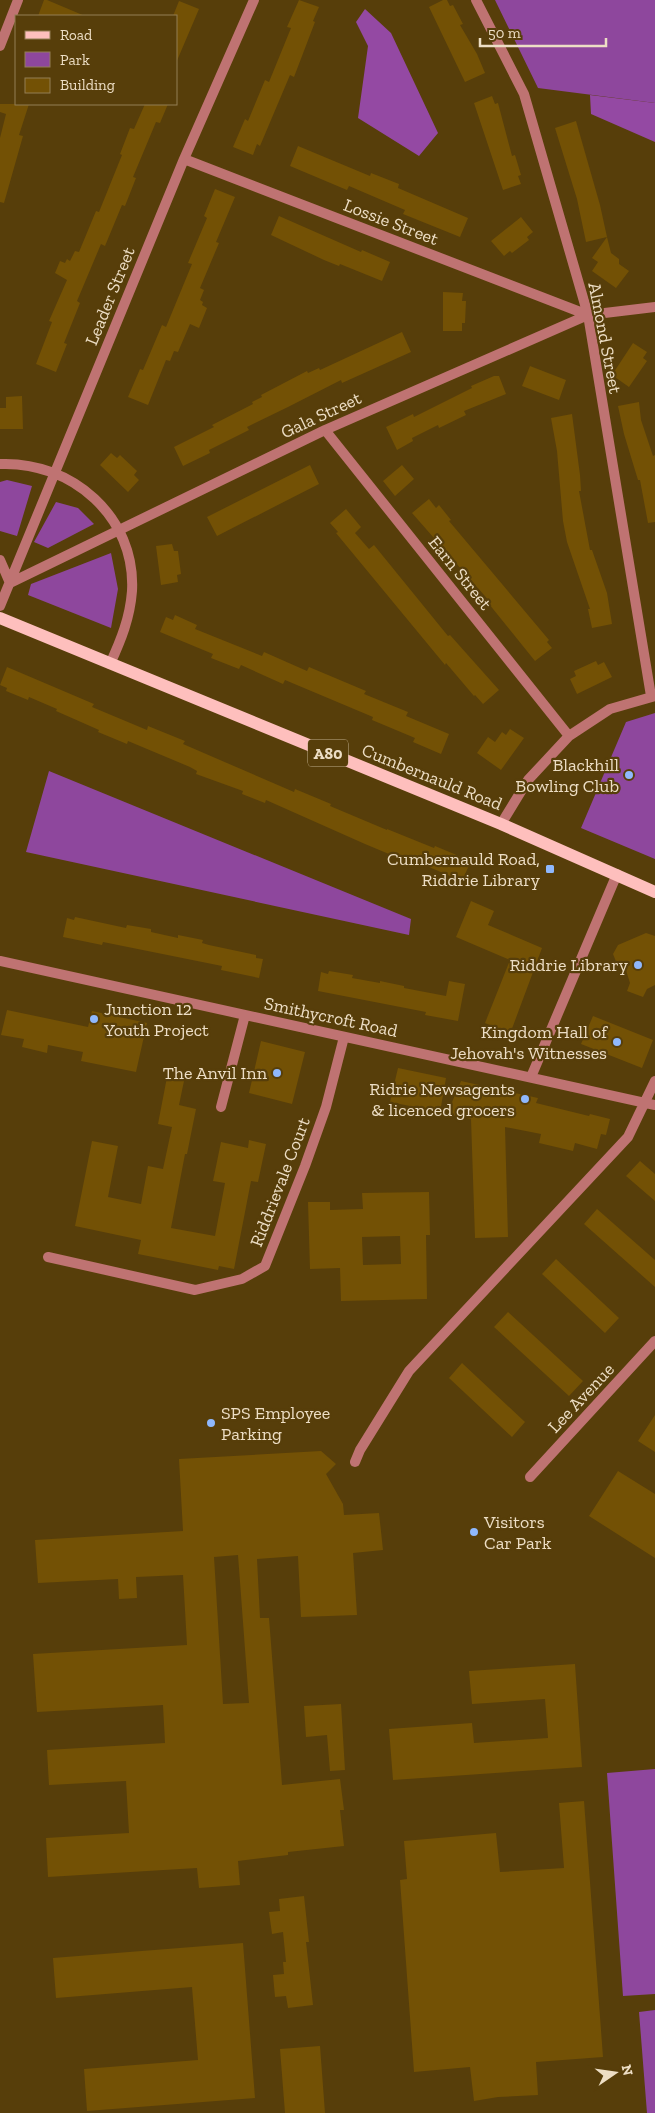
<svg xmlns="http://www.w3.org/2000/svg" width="655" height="2113" font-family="'Zilla Slab',serif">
  <rect width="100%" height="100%" fill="#573e0a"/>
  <path fill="#8e479d" d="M495 0H655V103L538 88Z
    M7 480 32 486 17 536 0 531V482Z
    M56 502 78 508 94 524 48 548 34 542Z
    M111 553 118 589 111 628 28 595 31 584Z
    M655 713V859L581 828 626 722Z
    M49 771 411 919 409 935 26 852Z
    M655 1769V1994L623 1996 607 1773Z
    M655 2010V2113H647L639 2012Z"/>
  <path fill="#9449a3" d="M365 9 391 33 438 133 419 156 358 118 368 46 356 22Z
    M590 95 655 103V142L591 114Z"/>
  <path fill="#735105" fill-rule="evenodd" d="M44 0H47L85 16H38Z
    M299 0 319 7 313 21 315 22 294 77 290 75 260 146 257 144 253 155 233 147 245 119 248 121 265 80 269 82 291 28 287 27Z
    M443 0H447L450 6 453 5 463 24 460 25 477 54 485 73 465 82 429 7Z
    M179 1 199 9 176 63V16H173Z
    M492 96 495 104 498 103 512 156 515 155 521 175 518 176 521 184 503 190 474 103Z
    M0 104H29L19 135 23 136 4 203 0 202V138L6 114 0 112Z
    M145 104H168L160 123 156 122 133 177 136 178 125 206 122 205 105 246 101 244 77 301 80 303 64 343 67 344 56 372 36 364 52 322 49 321 67 280 55 273 60 261 65 263 67 259 70 261 75 251 79 252 96 211 99 212 122 155 120 154 130 128 134 129Z
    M576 121 600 205 607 237 586 242 577 199 555 128Z
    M298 146 370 176 371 173 399 184 398 188 468 218 460 237 403 214 405 210 349 186 347 190 290 166Z
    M215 189 235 197 216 242 219 243 200 288 204 290 200 300 203 302 202 305 207 308 199 328 190 324 178 352 174 351 170 361 166 360 148 405 128 397 140 369 143 370 162 325 166 327 192 264 188 263 207 218 204 216Z
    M279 216 361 252 362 250 390 262 382 281 340 264 339 266 324 260 271 235Z
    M521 217 533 232 527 237 529 240 512 253 510 251 504 256 491 241Z
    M607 237 611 253 619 259V264L629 271 616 288 592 271 598 262 592 258Z
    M443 292 463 293 462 301H466L465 323H462V331H443Z
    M402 332 411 352 342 383 341 380 288 407 247 427 249 430 209 450 210 453 183 466 174 447 214 427 212 425 253 404 252 402 262 397 261 395 307 371 308 373 319 368 320 370Z
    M633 343 647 352 643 358 647 361 629 387 612 375Z
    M530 366 566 380 559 400 522 386Z
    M494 376H499L506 394 464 411 466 415 439 428 438 425 412 438 413 441 397 450 386 427 413 414 414 417 472 388 471 386Z
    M22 396 23 429H0V408H6V397Z
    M639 402 641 420 653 456 655 455V522L648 523 640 480H638L624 434 618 406Z
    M572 414 580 475 581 491H579L590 550H592L607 593 612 624 592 628 588 609H590L567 542 563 521 557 451 551 418Z
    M111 453 117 458 120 455 137 471 134 475 139 480 128 492 100 465Z
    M310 465 319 484 217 536 207 517Z
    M402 465 414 479 395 496 383 481Z
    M429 499 436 508 439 505 451 520 449 521 549 640 547 642 552 648 535 661 489 604 491 603 412 513Z
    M346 509 361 527 355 533 369 549 374 545 448 636 450 635 499 690 483 704 475 695 474 696 446 663 445 665 336 533 338 532 330 523Z
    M172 544 174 551H178L181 574 177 575 178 582 161 585 156 546Z
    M175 615 197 625 195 629 262 656 264 652 307 671 309 667 366 691 364 694 408 712 406 716 449 734 441 754 413 742 415 738 372 720 373 717 285 680 283 684 241 665 239 669 211 658 213 654 160 632 166 617 173 620Z
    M596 661 598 665 604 662 612 677 577 694 570 679 576 676 574 671Z
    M7 667 94 704 92 707 147 730 148 726 185 741 183 744 294 792 295 789 331 804 330 806 387 830V829L434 848 435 846 471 861 462 881 410 859 408 862 365 844 266 800 265 803 242 794 243 791 196 774 197 771 190 767 128 741 127 744 98 732 99 730 56 711 57 709 29 697 28 700 6 691 7 688 0 685Z
    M510 729 524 738 501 770 477 753 488 737 495 742 502 732 506 735Z
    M471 901 494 911 488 925 542 948 510 1034 485 1023 510 960 456 937Z
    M75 917 126 928 127 925 151 929V932L178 938V935L203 940 202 943 209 945 256 955V958L263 959 259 978 221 970 222 966 103 942 102 945 63 937 67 918 74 920Z
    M646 933 655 936V985L647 989 643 997 627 991 630 983 625 967 617 964 613 954 618 945Z
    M329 971 353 975 352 978 380 983V981L404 986V988L446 996 449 981 465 984 458 1021 425 1015 426 1012 318 991 321 972 328 974Z
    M7 1010 88 1027 92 1011 147 1023 136 1072 81 1061 83 1052 48 1045 47 1053 22 1047 24 1039 1 1035Z
    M593 1016 653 1040 642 1068 581 1044Z
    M261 1041 305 1052 292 1104 249 1093Z
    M398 1068 446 1078 440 1112 390 1102Z
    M167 1077 184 1081 179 1105 196 1109 187 1154H185L171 1228 215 1236 225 1183 213 1181 221 1142 248 1148 249 1140 266 1144 258 1182 251 1181 234 1269 219 1266 218 1270 138 1254 141 1240 75 1226 92 1141 118 1146 108 1197 141 1204 148 1166 163 1169 172 1127 158 1124Z
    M461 1081 538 1098 536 1103 589 1116 590 1114 610 1119 606 1135 601 1134 597 1149 575 1143 573 1151 539 1143 541 1134 505 1127 508 1237 475 1238 471 1119 447 1114Z
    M640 1161 655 1174V1201L626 1176Z
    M429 1192 430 1235H426L427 1299 341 1301 340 1268 310 1269 308 1202H330V1210L363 1209 362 1193ZM400 1236 401 1264 363 1265 362 1237Z
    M597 1209 655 1260V1287L584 1224Z
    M556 1259 619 1318 605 1333 542 1274Z
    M508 1312 583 1381 569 1396 494 1327Z
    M462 1363 525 1422 512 1437 449 1378Z
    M655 1415V1452L638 1441Z
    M321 1451 336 1464 326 1474 343 1504 344 1515 379 1513 383 1550 353 1553 357 1615 301 1617 298 1556 257 1559 260 1618H269L282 1785 340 1779 344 1810H340L344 1846 288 1852V1855L238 1861 240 1885 199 1888 197 1868 48 1877 46 1838 129 1833 126 1781 49 1785 47 1750 165 1743 163 1705 37 1712 33 1654 187 1645 183 1575 136 1577 137 1598 119 1599 118 1579 38 1583 35 1540 183 1531 179 1459ZM238 1555 249 1703 223 1704 214 1557Z
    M618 1471 655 1494V1558L589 1516Z
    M575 1664 582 1767 393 1780 389 1729 472 1723 474 1743 548 1738 545 1699 472 1704 469 1671Z
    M341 1704 345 1770 330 1771 327 1735 306 1737 304 1706Z
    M584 1801 603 2057 536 2062 538 2095 498 2097 474 2101 470 2067 414 2072 400 1880 407 1879 404 1841 496 1833 500 1872 564 1868 559 1803Z
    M304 1896 309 1942H306L313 2005 288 2008 286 1996 275 1997 273 1975 284 1974 283 1962H286L283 1932 272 1934 269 1912 280 1911 279 1899Z
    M243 1943 255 2098 87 2111 84 2069 198 2060 192 1987 56 1998 53 1958Z
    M320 2046 325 2113H285L280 2049Z"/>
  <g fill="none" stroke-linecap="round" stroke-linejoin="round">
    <path stroke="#bf7372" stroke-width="10" d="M476 0 524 94 588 315 651 696
      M0 46 18 0
      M184 159 588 315
      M325 430 569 736
      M0 464C72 461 136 517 132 591 130 618 121 640 110 664
      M0 560 10 583 325 430 588 315 655 307
      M0 606 184 159 254 0
      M501 824 528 780 569 736 610 709 655 696
      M0 961 655 1105
      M531 1077 617 874
      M221 1107 245 1015
      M48 1257 195 1290 242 1279 265 1266 305 1166 326 1107 344 1037
      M355 1462 360 1450 409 1371 628 1137 655 1081
      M530 1477 655 1341"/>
    <path stroke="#febfbd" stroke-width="12" d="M0 618 501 824 655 892"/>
  </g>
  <g fill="#8fb8fd" stroke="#573e0a" stroke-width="2">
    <circle cx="629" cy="775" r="5"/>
    <rect x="545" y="864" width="10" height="10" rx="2.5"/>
    <circle cx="638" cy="965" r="5"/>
    <circle cx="94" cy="1019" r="5"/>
    <circle cx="617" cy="1042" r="5"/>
    <circle cx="277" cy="1073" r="5"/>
    <circle cx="525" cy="1099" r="5"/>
    <circle cx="211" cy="1423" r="5"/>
    <circle cx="474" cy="1532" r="5"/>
  </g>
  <g text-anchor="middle" stroke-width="4.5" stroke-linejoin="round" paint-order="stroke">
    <rect fill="#573e0a" stroke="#c0ae8d" stroke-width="1" x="308" y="739.5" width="40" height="27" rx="4"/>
    <g font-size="16" font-weight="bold" fill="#eddec5">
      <text x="328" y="759">A80</text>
    </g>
    <g font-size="18" fill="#eddec5" stroke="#573e0a">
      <text transform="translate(391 222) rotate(21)" y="6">Lossie Street</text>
      <text transform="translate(110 296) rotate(-68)" y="6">Leader Street</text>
      <text transform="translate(605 338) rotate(79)" y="6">Almond Street</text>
      <text transform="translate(321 415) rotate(-25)" y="6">Gala Street</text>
      <text transform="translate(460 573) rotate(51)" y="6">Earn Street</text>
      <text transform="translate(432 777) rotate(22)" y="6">Cumbernauld Road</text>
      <text transform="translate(331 1017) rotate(12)" y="6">Smithycroft Road</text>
      <text transform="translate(280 1182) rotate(-69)" y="6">Riddrievale Court</text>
      <text transform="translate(581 1398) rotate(-47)" y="6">Lee Avenue</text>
    </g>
    <g font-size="18" fill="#eddec5" stroke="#573e0a" text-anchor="end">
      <text x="619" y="771">Blackhill<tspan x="619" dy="21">Bowling Club</tspan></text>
      <text x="540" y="865">Cumbernauld Road,<tspan x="540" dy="21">Riddrie Library</tspan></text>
      <text x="628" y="971">Riddrie Library</text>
      <text x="104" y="1015" text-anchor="start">Junction 12<tspan x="104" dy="21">Youth Project</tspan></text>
      <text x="607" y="1038">Kingdom Hall of<tspan x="607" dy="21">Jehovah's Witnesses</tspan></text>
      <text x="267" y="1079">The Anvil Inn</text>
      <text x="515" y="1095">Ridrie Newsagents<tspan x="515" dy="21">&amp; licenced grocers</tspan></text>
      <text x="221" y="1419" text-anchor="start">SPS Employee<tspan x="221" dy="21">Parking</tspan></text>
      <text x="484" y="1528" text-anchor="start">Visitors<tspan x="484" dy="21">Car Park</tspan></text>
    </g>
  </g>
  <rect x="15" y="15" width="162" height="90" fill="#573e0a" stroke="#937e55"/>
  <rect x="25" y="31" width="25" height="8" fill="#febfbd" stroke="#937e55"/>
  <text x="60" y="40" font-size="15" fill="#eddec5">Road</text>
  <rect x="25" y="52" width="25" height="15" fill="#8e479d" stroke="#937e55"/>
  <text x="60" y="65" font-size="15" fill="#eddec5">Park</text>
  <rect x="25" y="78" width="25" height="15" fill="#735105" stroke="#937e55"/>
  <text x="60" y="90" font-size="15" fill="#eddec5">Building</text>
  <g transform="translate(615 2073) rotate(77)" stroke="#573e0a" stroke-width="4" paint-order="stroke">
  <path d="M0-4L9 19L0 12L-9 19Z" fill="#eddec5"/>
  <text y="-8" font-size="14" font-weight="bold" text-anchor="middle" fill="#eddec5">N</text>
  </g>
  <path d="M480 38v8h126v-8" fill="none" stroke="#eddec5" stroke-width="2.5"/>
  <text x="488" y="38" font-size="15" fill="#eddec5" stroke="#573e0a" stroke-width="4" paint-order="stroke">50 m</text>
</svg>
